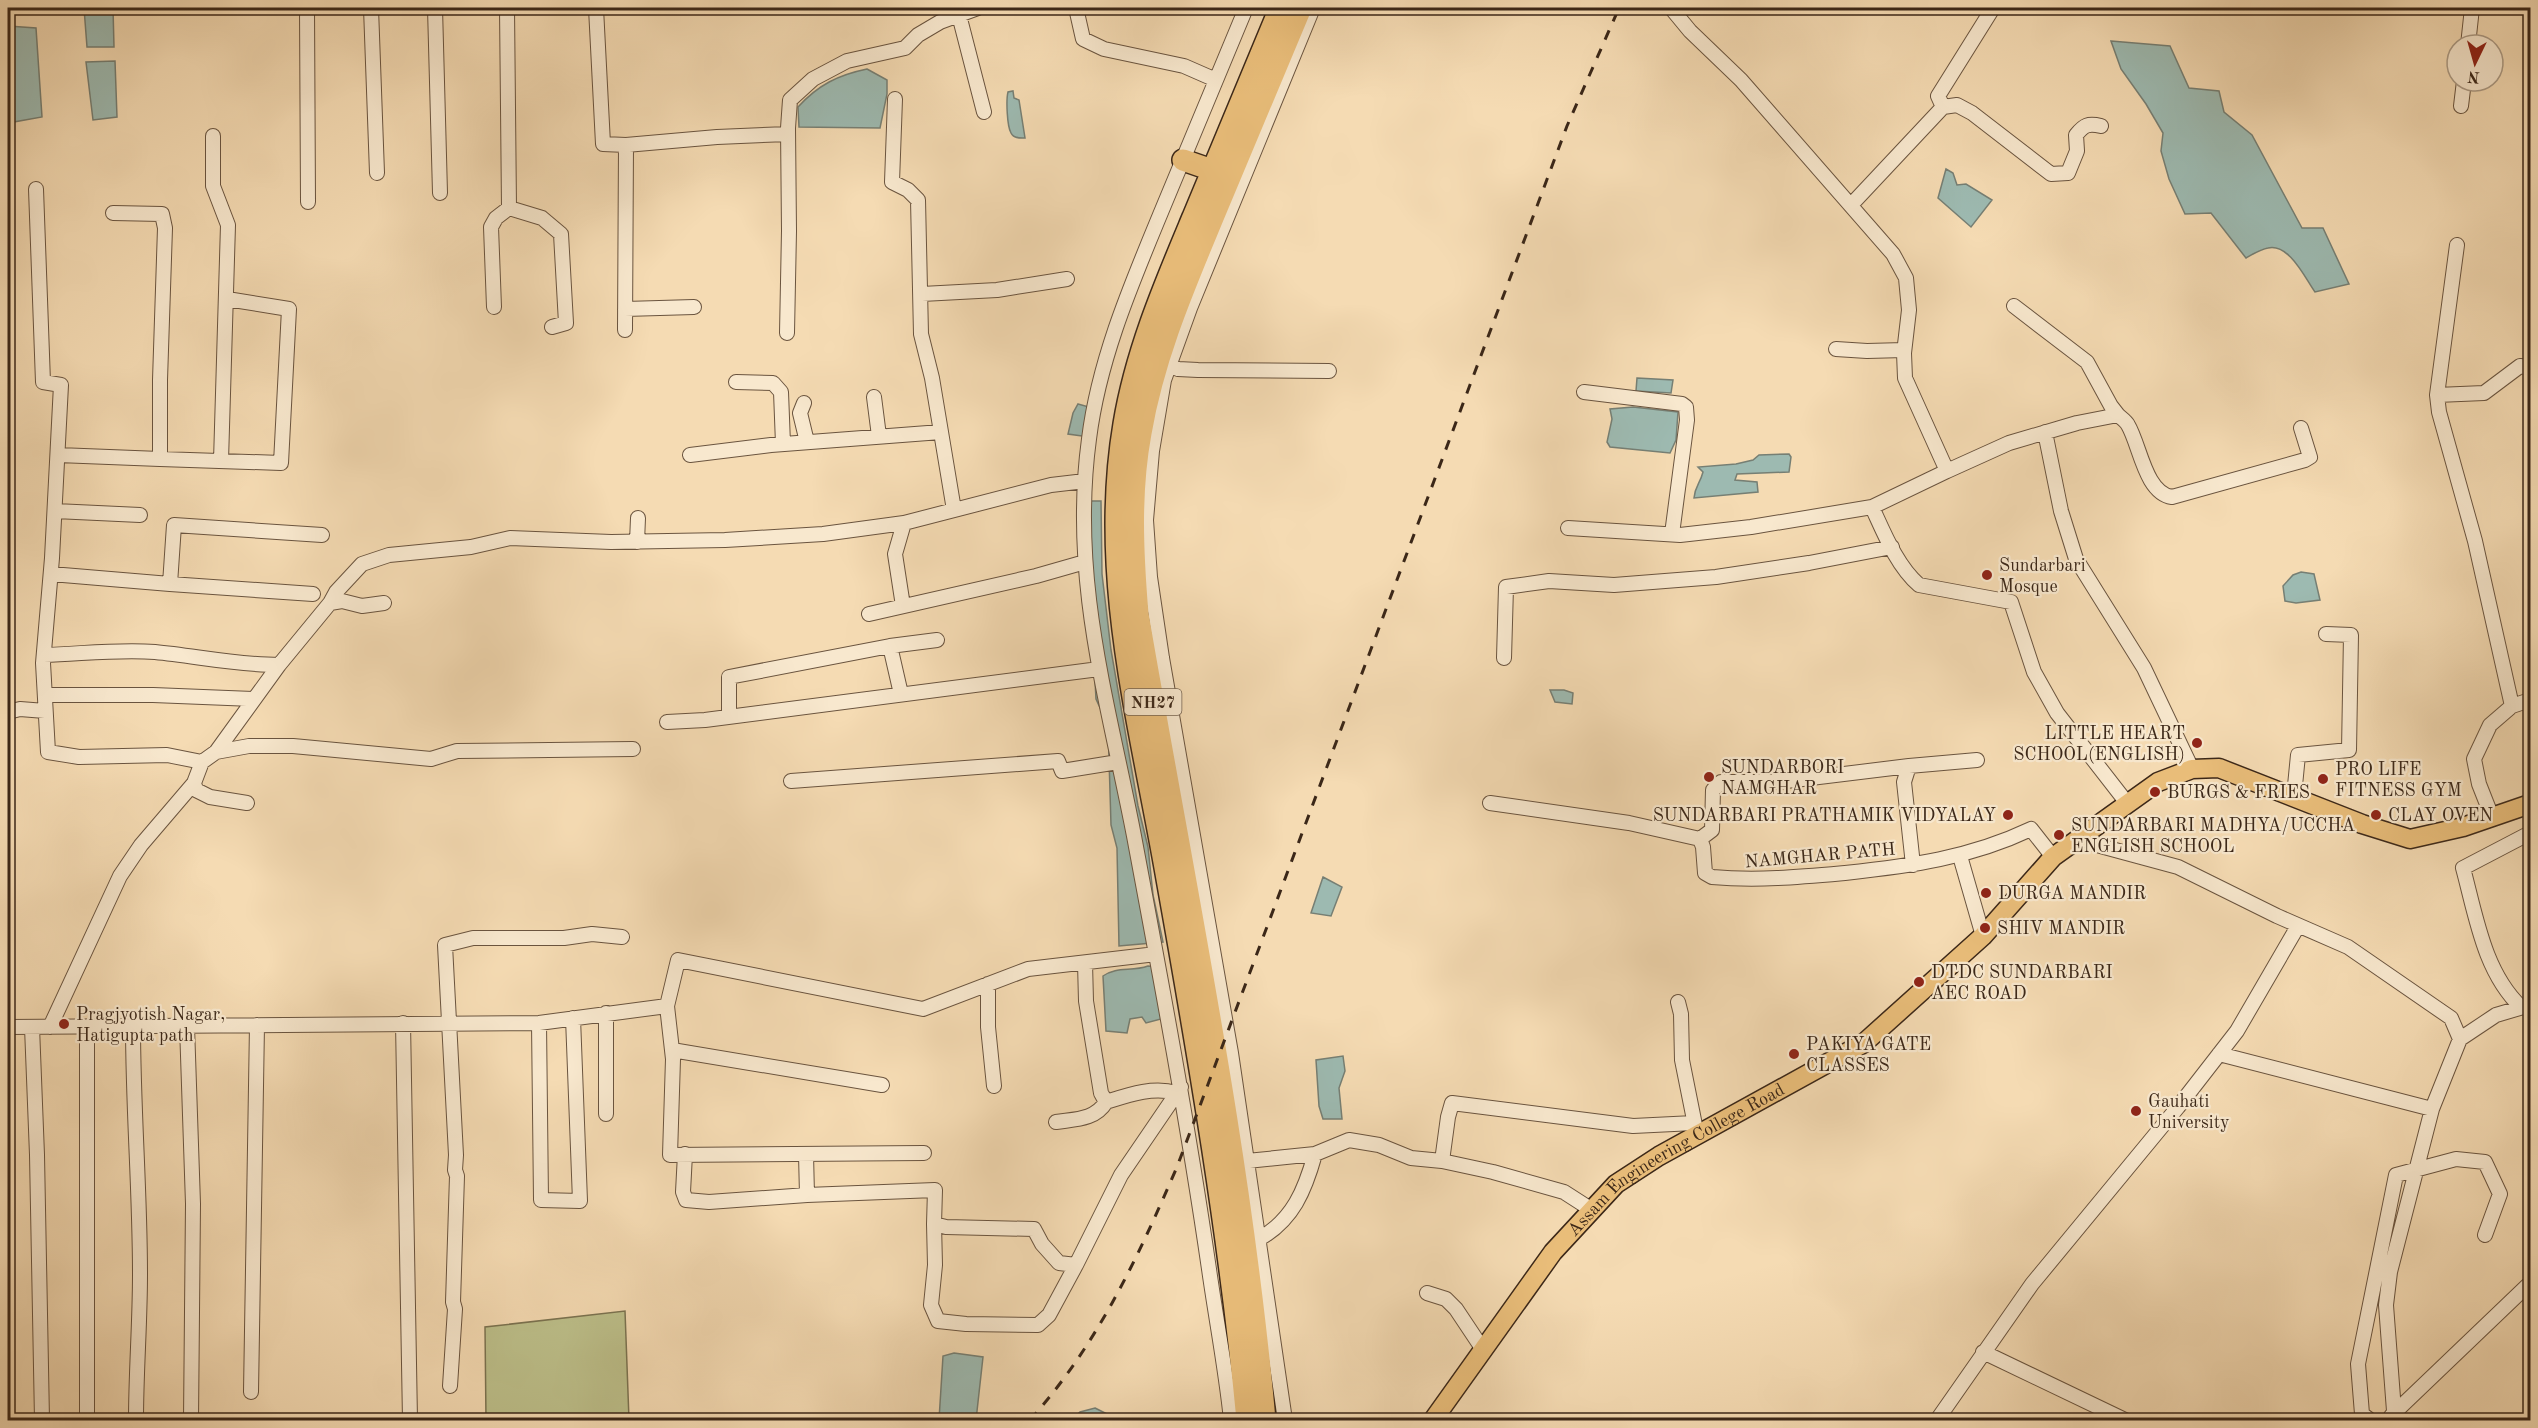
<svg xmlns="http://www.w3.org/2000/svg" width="2538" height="1428" font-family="'Old Standard TT',serif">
  <rect width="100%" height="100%" fill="#f5dbb3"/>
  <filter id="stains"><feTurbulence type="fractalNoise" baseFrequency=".00333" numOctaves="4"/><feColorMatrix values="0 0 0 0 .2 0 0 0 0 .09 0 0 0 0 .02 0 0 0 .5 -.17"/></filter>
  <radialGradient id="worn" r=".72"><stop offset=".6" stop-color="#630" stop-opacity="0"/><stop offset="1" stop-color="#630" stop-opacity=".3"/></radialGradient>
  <path fill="#bdc08b" stroke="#7c7452" stroke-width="1.5" d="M625 1311 629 1420H486L485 1327Z"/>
  <path fill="#9dbab1" stroke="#767f74" stroke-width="1.5" d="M84 8H113L114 47H87Z
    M8 26 36 28 42 117 8 123Z
    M2111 41 2170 46 2189 88 2219 91 2224 112 2252 135 2302 228H2323L2349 284 2315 292C2305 278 2289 243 2268 248 2261 249 2253 254 2246 258L2211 213 2185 214 2169 179 2161 151 2163 133 2146 104 2121 69Z
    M115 61 117 117 93 120 86 62Z
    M867 69 887 80V94L880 128 799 127 798 107C818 85 838 75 867 69Z
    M1013 91 1014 98 1019 100 1025 138C1021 138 1014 139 1011 133 1007 126 1006 100 1008 92Z
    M1946 169 1953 173 1957 185 1966 184 1992 200 1971 227 1938 198Z
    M1637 378 1673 380 1671 393 1636 391Z
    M1078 404 1089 407V437L1068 434 1073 413Z
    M1633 407 1678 412 1676 440 1670 453 1610 447 1607 442 1612 419 1610 409Z
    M1789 454 1791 457 1789 472 1737 474 1735 480 1757 482 1758 492 1694 498C1695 486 1700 484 1703 472L1698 467 1736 464 1753 460 1759 455Z
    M1082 501H1101L1102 574 1111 650 1138 806 1148 847 1153 895 1163 942 1119 946 1117 848 1111 825 1108 725 1096 699 1090 586Z
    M2301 572 2314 574 2320 600 2296 603 2285 601 2283 586 2293 575Z
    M1550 690H1564L1573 693 1572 704 1555 702Z
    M1323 877 1342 887 1331 916 1311 913Z
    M1148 966 1158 967 1161 1019 1146 1023 1142 1017 1130 1019 1127 1033 1106 1031 1103 976C1117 966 1131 972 1148 966Z
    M1343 1056 1345 1071 1339 1088 1342 1119H1323L1319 1106 1316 1060Z
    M954 1353 983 1357 976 1420H939L943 1356Z
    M1095 1408 1119 1420H1072L1080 1412Z"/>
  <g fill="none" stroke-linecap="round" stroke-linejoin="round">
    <g stroke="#6a543f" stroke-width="16">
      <path id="minor" d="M307 8 308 202
        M371 8 377 173
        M435 8 440 193
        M596 8 603 144 626 145
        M1076 8 1083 39 1104 49 1184 66 1216 80
        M1671 8 1690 31 1741 80 1893 254 1906 278 1909 310 1904 353 1905 378 1947 471 1872 507C1884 533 1897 566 1919 585L2011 602 2034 672 2057 713 2127 803
        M959 15 984 112
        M2468 45 2472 8
        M895 99 892 182 908 190 918 200 921 334 932 378 954 510
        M2461 106 2464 81
        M1943 107 1938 96 1993 8
        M213 136V186L228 225 221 461
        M36 189 43 382 61 385 52 558 43 663 48 752 79 757 167 755 202 762
        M1851 205 1943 107 1957 105 1972 113 2051 174 2068 173 2077 151 2076 135C2084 125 2088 123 2101 126
        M509 208 542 218 561 234 566 323 552 327
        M113 213 162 214 165 228 160 380V459L281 463 289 309 227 299
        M2457 245 2437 395 2439 412 2475 541 2512 706
        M922 294 997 290 1067 279
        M2014 306 2087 362 2111 406 2118 415
        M494 307 491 227 496 218 509 208 507 8
        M625 309 694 307
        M625 330 626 145 717 137 788 134
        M787 333 789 231 788 128 790 100 813 79 847 61 905 48 918 35 940 22 978 8
        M1836 349 1867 351 1904 350
        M1169 365 1178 369 1198 370 1329 371
        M736 382 773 383 781 392 783 444
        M1584 392 1682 404 1686 407 1687 420 1672 534
        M2437 395 2484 393 2520 366 2530 367
        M874 397 879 436
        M804 403 800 413 807 442
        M2045 432 2061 511 2076 559 2144 668 2192 769
        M58 455 160 459
        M690 455 771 445 941 432
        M1947 471 2009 443 2077 423 2118 415C2121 418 2126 421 2128 425 2140 445 2145 493 2172 497L2305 460 2310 457 2301 428
        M55 511 140 515
        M1568 528 1680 535 1751 527 1872 507
        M637 542 638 518
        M51 574 170 584 174 525 322 535
        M170 584 313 594
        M330 603 336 592 362 564 389 555 471 547 510 538 611 542 725 540 823 534 904 523
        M903 606 895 554 904 523 1051 485 1085 481
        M869 614 1036 576 1085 562
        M890 646 937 640
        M44 655C81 654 118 649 155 652 196 656 237 665 279 665L330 603 342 601 362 606 384 603
        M1504 658 1506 587 1549 581 1614 585 1716 577 1809 563 1892 547
        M45 695H153L253 699
        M8 712 20 709 45 711
        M729 717V677L890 646 901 694
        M667 722 705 720 1099 669
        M216 752 279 665
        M791 781 1058 761 1062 771 1118 762
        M2294 796 2298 755 2349 750 2351 635 2326 634
        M247 803 210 797 196 790 194 783 202 762 216 752 249 746H293L431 759 457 751 633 749
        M1490 803 1629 823 1700 839 1703 847 1705 873 1712 877C1757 881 1800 877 1845 873 1910 866 1970 858 2031 829L2053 857
        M2492 817 2479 784 2474 759 2490 725 2512 706 2530 700
        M2081 836 2093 844 2178 867 2277 916 2348 947 2451 1018 2460 1039 2432 1109 2390 1272 2386 1305 2394 1411 2398 1420
        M1700 839 1712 830 1713 790 1721 782H1778L1909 766
        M1960 856 1983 936
        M1913 865 1904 782 1909 766 1977 760
        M1085 963 1086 1001 1101 1093 1106 1102
        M988 984V1027L994 1086
        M1678 1002 1681 1014 1682 1060 1696 1130
        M667 1006 673 1059 670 1155 924 1153
        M2521 1007C2484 972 2476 916 2463 868L2530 833
        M606 1013V1114
        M403 1023 410 1420
        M539 1023 541 1200 580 1201 573 1018
        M133 1026C133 1109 140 1191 140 1274 140 1323 136 1372 136 1420
        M187 1026 193 1204 191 1420
        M8 1027 539 1023 667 1006 678 960 923 1009 1028 969 1156 954
        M32 1027 37 1155 42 1420
        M50 1027 120 876 141 845 194 783
        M87 1027V1420
        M2460 1039 2496 1015 2530 1005
        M672 1050 882 1085
        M2219 1054 2432 1109
        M1056 1122C1075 1119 1095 1120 1106 1102 1128 1095 1153 1086 1176 1093
        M685 1154 683 1192 686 1200 709 1202 807 1195
        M806 1154 807 1195 935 1190 934 1224 946 1227 1034 1229 1042 1244 1059 1263 1076 1265 1121 1175 1181 1087
        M1247 1161 1315 1154 1349 1140 1379 1145 1411 1158 1442 1161
        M1592 1210 1564 1192 1493 1172 1442 1161 1448 1117 1452 1103 1633 1126 1694 1123
        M934 1224 935 1265 931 1305 938 1321 966 1324 1038 1325 1049 1315 1076 1265
        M1259 1239C1293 1220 1305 1190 1315 1154
        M1427 1293 1446 1299 1456 1309 1484 1351
        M1983 1352 2125 1420
        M450 1386 455 1309 453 1302 457 1176 455 1170 456 1155 445 945 473 938H564L592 934 622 937
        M251 1392 257 1025
        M2391 1416 2530 1283
        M1231 1420C1226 1370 1216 1319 1209 1269 1188 1124 1161 980 1134 836 1108 701 1070 580 1089 439 1099 359 1131 285 1162 210 1190 143 1218 75 1246 8
        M1285 1420 1231 1053 1162 658 1150 577 1146 520 1152 451 1164 380 1190 308 1313 8
        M1937 1420 2032 1284 2178 1107 2237 1031 2298 926
        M2370 1420 2362 1414 2358 1364 2396 1175 2456 1159 2485 1162 2500 1194 2485 1235"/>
    </g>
    <g stroke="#3b2718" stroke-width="21">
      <g id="major">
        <path id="s1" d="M1433 1420 1553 1252 1616 1184 1659 1156 1864 1043 1983 936 2053 857 2158 782 2192 769 2219 768 2362 824 2410 839 2463 827 2530 804"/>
      </g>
    </g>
    <g stroke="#3b2718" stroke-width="24">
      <path id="highway" d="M1183 160 1212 170
        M1247 1420C1230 1239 1199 1058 1167 879 1141 728 1098 578 1124 424 1136 351 1165 284 1193 217 1222 147 1251 77 1280 8
        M1265 1420C1241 1149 1184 882 1138 614 1133 553 1130 493 1141 433 1154 357 1184 288 1213 218 1243 148 1272 78 1301 8"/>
    </g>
    <use href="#minor" stroke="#f8e8ce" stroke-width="14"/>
    <use href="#major" stroke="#eabe7a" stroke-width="18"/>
    <use href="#highway" stroke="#eabe7a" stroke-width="21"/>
    <path stroke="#3b2718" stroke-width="3" stroke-dasharray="10 10" stroke-linecap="butt" d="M1030 1420C1098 1344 1137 1259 1177 1167L1567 126 1619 8"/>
  </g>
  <g fill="#8f2418" stroke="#f8e8ce" stroke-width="2">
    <circle cx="1987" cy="575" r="6"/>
    <circle cx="2197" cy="743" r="6"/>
    <circle cx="1709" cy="777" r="6"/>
    <circle cx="2323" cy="779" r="6"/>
    <circle cx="2155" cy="792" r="6"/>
    <circle cx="2008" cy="815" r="6"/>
    <circle cx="2376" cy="815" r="6"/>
    <circle cx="2059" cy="835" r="6"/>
    <circle cx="1986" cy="893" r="6"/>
    <circle cx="1985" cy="928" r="6"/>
    <circle cx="1919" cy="982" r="6"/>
    <circle cx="64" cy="1024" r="6"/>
    <circle cx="1794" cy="1054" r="6"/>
    <circle cx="2136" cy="1111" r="6"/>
  </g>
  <g text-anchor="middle" stroke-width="4.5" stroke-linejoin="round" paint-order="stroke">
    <rect fill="#f8e8ce" stroke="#74614f" stroke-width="1.5" x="1124.5" y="689" width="57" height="26" rx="4.5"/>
    <g font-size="16" font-weight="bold" fill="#3b2718">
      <text x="1153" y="708">NH27</text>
    </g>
    <g font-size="18" fill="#3b2718" stroke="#f8e8ce" text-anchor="start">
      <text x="1999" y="571">Sundarbari<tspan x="1999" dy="21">Mosque</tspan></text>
      <text x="2185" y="739" text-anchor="end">LITTLE HEART<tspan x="2185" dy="21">SCHOOL(ENGLISH)</tspan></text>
      <text x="1721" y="773">SUNDARBORI<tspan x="1721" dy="21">NAMGHAR</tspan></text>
      <text x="2335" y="775">PRO LIFE<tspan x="2335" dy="21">FITNESS GYM</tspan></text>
      <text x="2167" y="798">BURGS &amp; FRIES</text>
      <text x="1996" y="821" text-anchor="end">SUNDARBARI PRATHAMIK VIDYALAY</text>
      <text x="2388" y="821">CLAY OVEN</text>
      <text x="2071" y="831">SUNDARBARI MADHYA/UCCHA<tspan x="2071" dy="21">ENGLISH SCHOOL</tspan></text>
      <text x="1998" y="899">DURGA MANDIR</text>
      <text x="1997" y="934">SHIV MANDIR</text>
      <text x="1931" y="978">DTDC SUNDARBARI<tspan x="1931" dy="21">AEC ROAD</tspan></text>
      <text x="76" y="1020">Pragjyotish Nagar,<tspan x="76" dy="21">Hatigupta path</tspan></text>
      <text x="1806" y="1050">PAKIYA GATE<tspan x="1806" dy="21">CLASSES</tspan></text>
      <text x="2148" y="1107">Gauhati<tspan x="2148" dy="21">University</tspan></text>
    </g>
    <g font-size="18" fill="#3b2718" stroke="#f8e8ce">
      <text transform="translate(1820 855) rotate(-5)" y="6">NAMGHAR PATH</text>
      <text dy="6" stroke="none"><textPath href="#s1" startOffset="362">Assam Engineering College Road</textPath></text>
    </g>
  </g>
  <rect width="2538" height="1428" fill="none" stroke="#f5dbb3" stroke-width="30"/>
  <rect x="9" y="9" width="2520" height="1410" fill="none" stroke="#3b2718" stroke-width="3"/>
  <rect x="15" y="15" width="2508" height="1398" fill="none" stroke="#3b2718" stroke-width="1.5"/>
  <g transform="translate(2475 63) rotate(185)"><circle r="28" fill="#f8e8ce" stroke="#ac9b85" stroke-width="1.5"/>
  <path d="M0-4.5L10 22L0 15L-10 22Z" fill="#8f2418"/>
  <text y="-9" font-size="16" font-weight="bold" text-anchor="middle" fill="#3b2718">N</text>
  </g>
  <rect width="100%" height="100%" filter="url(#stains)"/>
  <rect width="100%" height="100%" fill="url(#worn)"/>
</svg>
